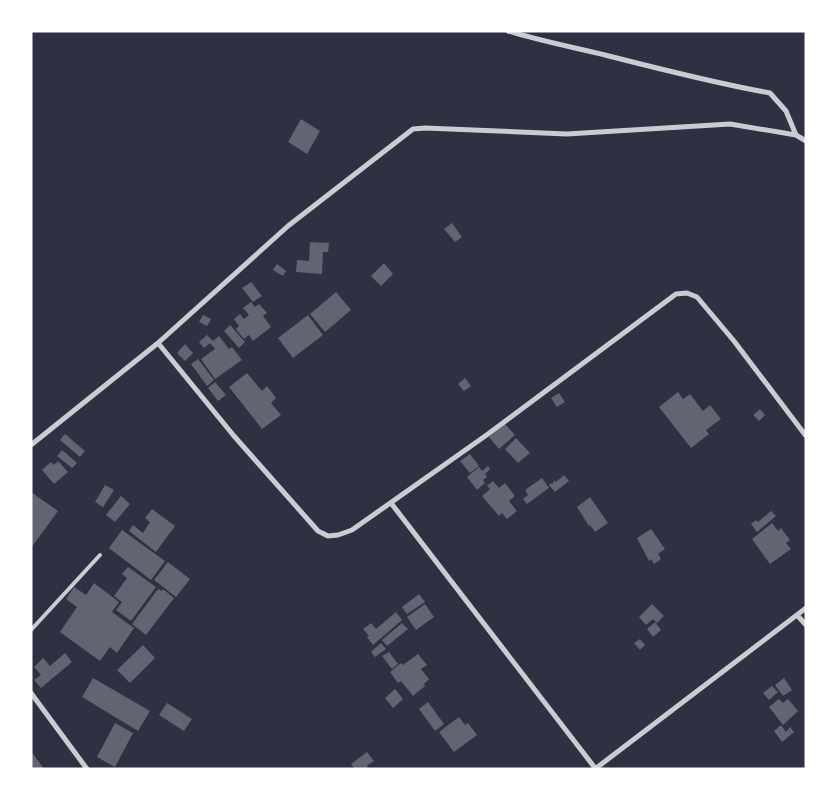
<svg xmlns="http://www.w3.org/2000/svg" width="837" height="800" font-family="'DejaVu Sans',sans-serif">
  <rect width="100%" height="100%" fill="#2d3142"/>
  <path fill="#626471" d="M301 119 320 131 307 154 288 142Z
    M452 223 462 237 455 242 444 229Z
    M310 242 329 243 328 252H323L322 274 296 272 297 260 309 261Z
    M384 263 393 274 381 286 371 276Z
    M277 264 286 271 283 276 273 270Z
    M251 282 262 296 253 302 242 288Z
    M336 292 351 310 325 332 310 314Z
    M251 302 255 307 259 304 267 313 263 316 271 327 253 341 249 335 244 339 236 329 239 326 234 319 240 314 244 319 249 315 243 308Z
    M203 315 211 319 207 326 199 322Z
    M308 315 323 335 293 358 278 338Z
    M230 325 245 342 239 348 224 331Z
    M207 335 213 341 219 336 229 349 232 347 242 360 215 379 201 359 215 349 210 343 204 348 199 342Z
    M185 344 193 353 185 361 177 353Z
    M198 359 214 380 207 386 191 364Z
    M247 373 262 391 267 386 276 398 271 403 281 415 262 429 229 387Z
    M465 378 471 386 464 391 458 384Z
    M215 382 226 395 218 401 208 388Z
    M678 392 683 399 690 394 703 411 710 405 721 419 706 430 709 434 691 448 659 407Z
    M559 393 565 402 557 407 551 398Z
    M760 409 765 415 759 421 753 415Z
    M505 424 515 435 499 449 489 437Z
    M65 434 85 451 80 457 60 440Z
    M516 438 530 453 518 463 505 449Z
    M62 450 77 463 72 468 57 456Z
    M470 454 479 466 470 473 460 461Z
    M58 461 68 472 54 484 42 470 51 462 54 465Z
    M488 466 490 469 485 474 487 477 483 480 485 483 477 490 467 477 479 467 482 471Z
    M564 475 569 481 555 492 549 485 551 483 552 484 555 480 556 482Z
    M542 478 549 488 527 504 523 499 528 495 525 490Z
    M493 481 499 488 505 483 515 496 509 501 517 511 507 519 502 513 499 516 482 496 490 489 487 486Z
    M105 485 114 490 103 507 95 502Z
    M31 492 58 511 31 548Z
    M121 496 130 504 115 522 106 515Z
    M590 497 608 523 595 532 590 525 589 526 577 507Z
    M152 509 175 526 156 552 129 531 133 525 143 533 150 522 145 518Z
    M771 511 776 516 757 532 751 524 756 520 758 522Z
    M772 523 778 531 781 528 790 540 786 543 791 549 770 564 752 539Z
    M651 529 665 549 658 554 661 559 654 564 651 559 649 561 637 538Z
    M122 530 165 561 151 580 109 548Z
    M168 562 190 579 176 597 154 580Z
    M128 567 156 587 131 621 116 610 122 602 114 596 127 578 122 574Z
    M94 583 119 602 112 612 134 628 117 653 110 647 100 661 60 632 77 607 66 599 74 587 86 595Z
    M158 589 162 591 163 589 174 598 146 635 132 624Z
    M419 594 425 602 407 614 402 607Z
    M425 604 434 617 416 630 407 617Z
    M652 604 664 616 657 623 653 619 646 625 639 617Z
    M396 612 402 620 373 645 367 637 369 636 363 629 371 623 376 629Z
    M655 622 661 630 653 637 647 629Z
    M402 623 408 629 387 646 382 640Z
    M640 639 645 645 640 650 634 643Z
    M381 643 386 649 375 657 371 652Z
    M143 645 155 658 130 683 117 670Z
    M389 652 398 664 392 669 382 656Z
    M65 653 72 662 41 688 34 680 41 675 34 667 43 658 50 666Z
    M418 654 427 665 421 669 429 679 424 684 425 686 413 696 401 681 398 683 390 672 401 663 403 665Z
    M93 678 150 711 138 731 82 697Z
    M784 678 792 690 783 696 775 685Z
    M772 686 778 692 769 700 763 693Z
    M395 689 403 699 393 708 385 698Z
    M779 699 783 703 788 699 798 711 783 725 769 707Z
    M428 702 444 724 435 731 419 709Z
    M167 703 192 719 184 731 159 715Z
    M459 717 465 725 468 723 477 735 454 752 439 732Z
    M115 723 133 733 115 767 97 757Z
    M781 725 786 732 790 727 794 732 782 742 774 731Z
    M31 751 44 769H31Z
    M367 752 374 761 367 766 368 769H355L351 764Z"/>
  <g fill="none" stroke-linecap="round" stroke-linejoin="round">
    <path stroke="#caccd0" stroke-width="4" d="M31 630 100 555"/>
    <path stroke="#caccd0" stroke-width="5" d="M508 31C540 41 572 47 605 55 660 69 714 83 770 93L786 111 796 135
      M158 343 234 436 318 531 328 536 338 535 352 530 488 434 676 294 687 293 697 297 734 341 806 436
      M31 445 158 343 288 226 413 129 425 128 567 134 730 124 796 135 806 141
      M391 503 595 768
      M797 615 806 625
      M31 693 87 769
      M595 769 806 608"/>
  </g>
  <rect width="837" height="800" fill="none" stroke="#ffffff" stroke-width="65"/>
</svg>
